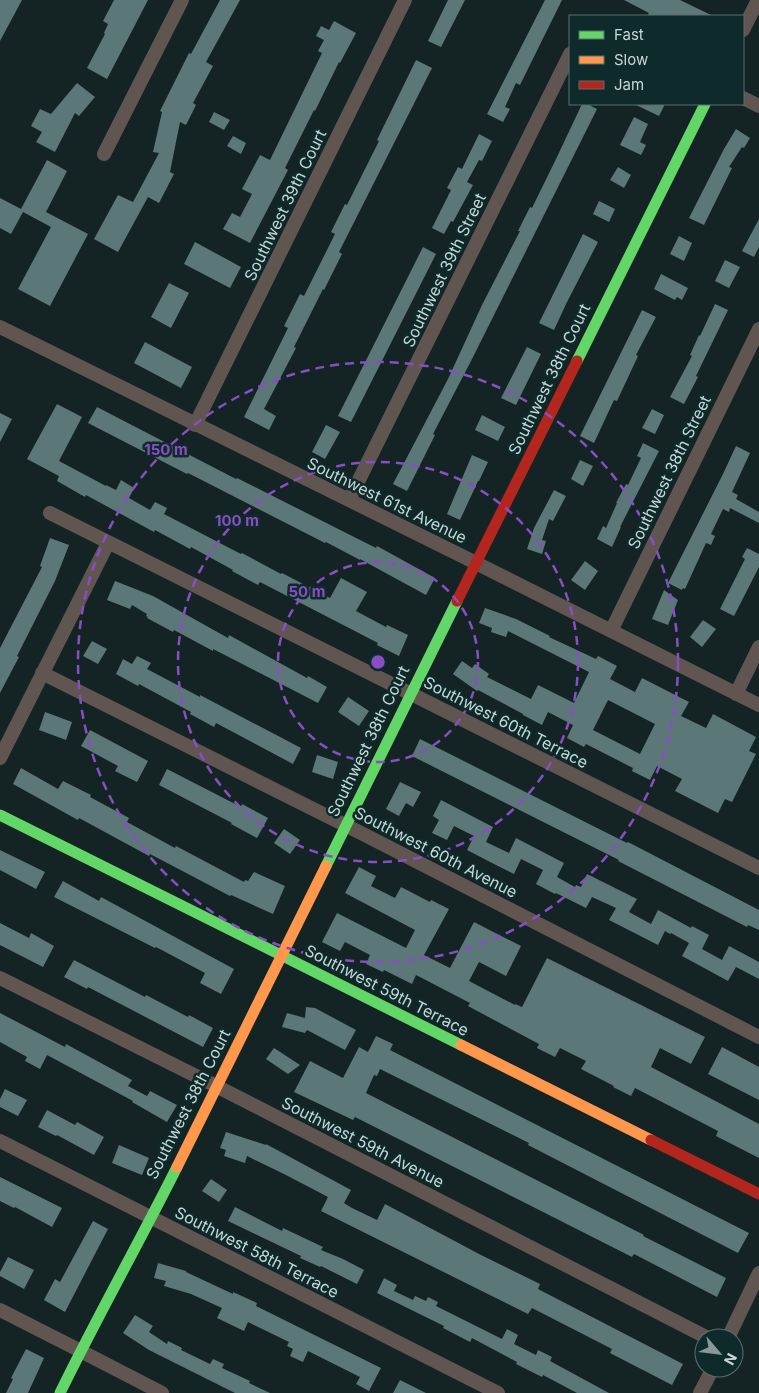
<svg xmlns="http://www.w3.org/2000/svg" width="759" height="1393" font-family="Inter,sans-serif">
  <rect width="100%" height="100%" fill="#142424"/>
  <path fill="#5c7777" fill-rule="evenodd" d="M0 0H22L0 41Z
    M114 0H148L107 79 87 68 105 34 104 33 108 24 103 21Z
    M220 0H240L206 62 213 66 193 103 196 105 186 125 180 122 170 172 174 174 159 203 148 197 118 252 94 239 118 195 133 202 159 153 153 152 162 112 160 111 189 53 191 54Z
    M448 0H465L441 47 428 41Z
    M545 0H562L520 85 516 83 505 107 510 109 503 122 487 114Z
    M624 0H680L713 16H647L649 13Z
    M334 21 356 33 340 63 339 62 315 111 314 110 285 168 288 170 250 243 223 229 232 213 240 217 252 194 242 189 260 155 270 160 322 53 318 51 324 40 316 36 321 26 329 30Z
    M416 60 432 68 339 252 342 254 324 290 323 289 294 347 296 348 264 409 276 416 269 430 244 417 288 328 284 326 300 294 304 296 335 234 331 232 345 204 347 205 379 141 377 140Z
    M77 83 95 97 79 116 75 113 55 152 36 142 42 132 31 126 40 109 51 114Z
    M582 104H587L597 109 471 361 433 434 435 435 407 491 393 484 448 379 482 305 520 231H518L530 207 532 208 556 159Z
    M634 104H665L659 116Z
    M214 112 230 120 224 130 209 122Z
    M634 117 648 124 640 142 646 145 641 155 620 145Z
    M736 129 750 138 744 148 742 147 729 167 732 168 704 225 689 218 724 149Z
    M479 134 492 141 482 161 479 160 467 182 473 185 453 222 451 221 444 234 432 228 451 190 447 188 458 167 462 169Z
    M233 136 246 143 241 154 227 146Z
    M47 160 67 171 46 212 88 234 50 306 18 289 51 227 23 212 11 234 0 228V198L21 209Z
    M618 167 631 175 624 188 610 180Z
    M599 201 615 209 609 222 593 214Z
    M759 219V247L754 257 742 251Z
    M583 234 598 242 567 302 554 330 539 323Z
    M679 236 692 243 684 261 670 254Z
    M195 242 241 267 230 288 184 264Z
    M423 247 436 254 351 422 338 416Z
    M725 260 740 267 729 288 715 281Z
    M661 274 688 288 682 300 677 297 675 300 654 289Z
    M169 283 189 293 171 328 151 317Z
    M715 304 728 310 696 376 698 377 684 404 670 397 692 356 690 355 699 335 700 336Z
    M642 310 656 317 636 355 638 356 617 401 614 400 594 443 580 436Z
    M145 342 192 367 181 388 134 363Z
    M527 347 541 354 516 405 501 398Z
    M57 404 82 417 59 461 106 486V485L116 490 121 480 134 488 129 498 150 510 155 502 167 508 164 514 241 554 242 553 281 574 282 573 330 598 341 578 367 592 356 611 386 627 387 625 408 635 399 656 377 645 378 643 260 582 258 585 232 571 233 570 191 547 190 549 155 530 154 532 86 495 85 497 57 481 59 476 27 459Z
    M97 407 236 479 237 478 376 548 377 546 435 578 426 595 360 559V560L326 542 325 543 188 473 187 474 88 423Z
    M652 409 664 415 655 434 642 428Z
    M0 413 12 419 0 442Z
    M482 415 505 427 498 441 475 430Z
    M326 425 340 432 325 459 312 452Z
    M643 443 659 451 620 527H621L612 547 597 539 603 526 606 528 617 503H616L626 484 628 485 641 458 637 456Z
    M736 446 750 453 732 492 738 495 736 499 759 512V523L730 508 729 512 723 509 711 534 715 536 711 545 706 543 685 589 683 588 682 590 668 583 723 474Z
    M472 455 488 462 479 481H478L460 520 447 514Z
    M580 460 593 466 583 486 571 479Z
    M554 490 566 496 553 521 549 519 542 540 546 541 542 554 527 549 534 528Z
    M50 538 69 545 55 581 17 656 19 657 0 693V648L42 567 40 566Z
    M747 548 759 554V567L734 616 720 609 745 559 742 557Z
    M585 561 598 571 585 590 571 580Z
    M115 581 153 596 228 638 229 635 307 678 308 676 327 687 318 703 213 649V651L174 630 173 632 147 618 148 617 146 616 147 614 132 605 130 609 107 600Z
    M664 590 678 600 668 625 652 619Z
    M485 608 516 619 550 636 549 637 596 659 598 656 617 666 610 679 635 692 642 678 689 702 681 716 706 728 713 714 756 737 749 751 756 754 732 802 725 799 718 813 675 791 682 779 657 766 650 780 632 771 633 768 586 744 584 747 567 738 573 725 548 712 542 725 523 715V714L478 690 477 691 453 674 462 661 472 668 475 664 489 674 487 677 531 699 538 685 574 703 589 672 508 631 506 637 491 632 492 628 479 623ZM608 700 655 724 640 754 593 730Z
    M703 620 716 629 702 647 690 637Z
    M92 641 107 649 98 664 83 656Z
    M137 656 151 663 147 669 200 697V695L301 748 293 764 216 723 214 727 190 714 191 712 139 684 138 686 116 674 123 659 132 664Z
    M348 697 369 711 359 726 338 712Z
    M45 712 72 722 66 740 39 730Z
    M90 730 148 761 137 782 115 771 118 766 81 746Z
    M420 739 627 843 628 842 759 910V930L748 925 747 927 618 861 619 860 412 756Z
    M317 755 338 762 333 779 312 772Z
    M21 768 58 789 63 781 91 795 90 797 129 818 127 822 175 848 176 846 244 882 245 880 248 881 254 872 285 886 273 914 231 895 230 896 150 854 149 856 79 818 78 820 13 784Z
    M167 769 241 807 242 804 268 818 257 838 231 824 232 823 159 785Z
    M400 782 421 792 413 807 406 803 399 816 386 809Z
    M441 800 493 827 486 842 509 853 516 838 564 863 557 877 575 887 576 885 581 887 587 874 637 899 629 912 651 924 658 910 691 928 692 926 709 935 702 949 722 960 729 946 759 962V979L736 967 728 981 682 956 689 943 671 933 670 934 665 931 658 945 609 920 616 908 592 897 586 908 556 893 555 894 536 884 543 870 521 859 514 874 496 865 467 850 474 836 454 826 447 840 432 833 439 820 433 816Z
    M284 829 300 840 290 854 274 843Z
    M0 850 45 872 36 889 0 870Z
    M359 867 376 876 371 886 395 898 401 887 430 902 431 900 449 909 424 955 450 968 474 922 521 946 506 976 479 962 469 981 515 1005V1004L522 1007 547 958 705 1037 691 1064 660 1048 651 1067 759 1124V1158L716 1136 718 1131 635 1088 631 1096 613 1087 614 1086 581 1069 586 1061 560 1048 555 1057 537 1048 539 1044 468 1006 470 1003 416 975 412 984 384 970 383 972 366 964 370 955 345 942 340 951 322 942 337 913 406 948 415 930 345 893Z
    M63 881 99 901 101 897 234 969 221 994 200 983 205 973 156 947 155 948 54 897Z
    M0 923 29 938 31 933 54 946 43 967 0 945Z
    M74 960 145 997 146 995 188 1017 189 1015 213 1028 203 1047 88 987 87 989 64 977Z
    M306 1007 315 1008 356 1030 345 1050 307 1030 305 1033 282 1027 287 1013 305 1018Z
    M0 1013 65 1047 66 1044 132 1080 128 1086 147 1096 150 1091 177 1105 167 1122 132 1102 133 1101 47 1055 40 1069 25 1061 27 1057 0 1042Z
    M376 1036 393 1044 390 1050 749 1233 738 1253 528 1145 529 1143 380 1069 377 1076 374 1075 366 1093 644 1235 643 1236 726 1278 717 1297 634 1254 632 1257 355 1117 353 1120 294 1092 310 1061 343 1078 359 1047 368 1052Z
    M722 1047 759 1067V1100L708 1074Z
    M274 1048 300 1065 288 1074 266 1059Z
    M5 1089 27 1100 18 1116 0 1107V1099Z
    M47 1110 75 1125 77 1122 104 1137 94 1155 57 1135 56 1136 38 1127Z
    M226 1132 266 1145V1144L351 1190 344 1203 352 1208 377 1220 385 1204 481 1255 540 1284 538 1289 683 1364 672 1385 610 1353 612 1349 532 1308 528 1314 321 1211 328 1197 284 1174 247 1156 245 1163 224 1156 226 1150 220 1148Z
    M119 1145 149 1158 142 1175 112 1163Z
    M0 1177 62 1208 52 1227 15 1207 14 1208 0 1201Z
    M211 1179 227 1190 219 1202 202 1191Z
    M235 1207 282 1231 283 1228 323 1247 321 1250 343 1259 364 1270 357 1284 321 1266 320 1267 300 1258 301 1256 228 1221Z
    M93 1221 108 1229 65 1312 44 1300 55 1279 60 1282Z
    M8 1257 34 1270 24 1289 0 1276V1272Z
    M158 1263 186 1271V1272L233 1294V1292L257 1303 256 1306 381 1368 369 1391 356 1384 360 1377 308 1351 303 1362 290 1356 293 1349 287 1346 289 1342 248 1322 244 1331 217 1318 222 1308 191 1294 164 1286 166 1281 154 1278Z
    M384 1278 397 1285 394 1291 413 1300 415 1296 426 1301 428 1297 438 1302 436 1306 502 1339 507 1329 518 1335 514 1344 536 1355 538 1350 552 1357 550 1361 609 1393H577L543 1375 542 1377 516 1364 517 1362 472 1338 470 1342 443 1328 444 1326 377 1293Z
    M135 1315 153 1326 149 1332 167 1344 168 1341 182 1348 181 1350 210 1364 213 1359 224 1364 222 1368 250 1381 249 1383 270 1393H235L149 1350 123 1333Z
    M26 1349 44 1358 28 1393H6L13 1379 11 1378Z
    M400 1380 426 1393H393Z"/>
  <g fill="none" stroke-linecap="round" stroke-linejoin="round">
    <path stroke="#615551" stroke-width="14" d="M743 30 758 0
      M743 98 759 106
      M104 154 182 0
      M0 327 464 557 759 705
      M195 425 405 0
      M349 500 570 54
      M50 513 759 868
      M611 631 759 329
      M42 673 365 835 759 1037
      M736 694 759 647
      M0 758 108 543
      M0 978 216 1086 708 1338
      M0 1141 498 1393
      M0 1310 69 1345 162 1393
      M728 1338 759 1273
      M700 1393 713 1368"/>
    <path stroke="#63d668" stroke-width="11" d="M577 361 705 104
      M0 815 461 1045
      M326 866 457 601
      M60 1393C97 1317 139 1243 177 1167"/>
    <path stroke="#ff974d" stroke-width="11" d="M461 1045 651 1140
      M177 1167 326 866"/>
    <path stroke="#b3261e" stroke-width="11" d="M457 601 577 361
      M651 1140 759 1194"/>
  </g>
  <g fill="none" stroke="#8a4ec4" stroke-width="2.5" stroke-dasharray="9 6">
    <circle cx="378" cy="662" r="100"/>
    <circle cx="378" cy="662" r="200"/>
    <circle cx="378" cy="662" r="300"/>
  </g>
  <g text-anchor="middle" stroke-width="5" stroke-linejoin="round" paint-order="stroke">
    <g font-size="16" fill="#c7d7d7" stroke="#0e2a2a">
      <text transform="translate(285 205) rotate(-64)" y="6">Southwest 39th Court</text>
      <text transform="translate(444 270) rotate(-64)" y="6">Southwest 39th Street</text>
      <text transform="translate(549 379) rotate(-64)" y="6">Southwest 38th Court</text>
      <text transform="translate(669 472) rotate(-64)" y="6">Southwest 38th Street</text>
      <text transform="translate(387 500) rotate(26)" y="6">Southwest 61st Avenue</text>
      <text transform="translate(506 722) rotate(27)" y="6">Southwest 60th Terrace</text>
      <text transform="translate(368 741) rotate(-64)" y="6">Southwest 38th Court</text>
      <text transform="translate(436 852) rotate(27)" y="6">Southwest 60th Avenue</text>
      <text transform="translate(387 990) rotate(27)" y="6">Southwest 59th Terrace</text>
      <text transform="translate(188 1104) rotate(-63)" y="6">Southwest 38th Court</text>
      <text transform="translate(363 1142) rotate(27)" y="6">Southwest 59th Avenue</text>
      <text transform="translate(257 1252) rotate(27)" y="6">Southwest 58th Terrace</text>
    </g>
  </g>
  <circle cx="378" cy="662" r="8" fill="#8a4ec4" stroke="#0e2a2a" stroke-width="2.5"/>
  <g font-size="15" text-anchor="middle" font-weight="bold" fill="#8a4ec4" stroke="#0e2a2a" stroke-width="5" stroke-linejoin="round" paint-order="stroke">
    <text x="166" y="455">150 m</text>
    <text x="237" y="526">100 m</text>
    <text x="307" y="597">50 m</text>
  </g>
  <rect x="569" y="15" width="175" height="90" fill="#0e2a2a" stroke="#586f6f"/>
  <rect x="579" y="31" width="25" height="8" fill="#63d668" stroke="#586f6f"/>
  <text x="614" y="40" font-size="15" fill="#c7d7d7">Fast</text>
  <rect x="579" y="56" width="25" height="8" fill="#ff974d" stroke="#586f6f"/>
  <text x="614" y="65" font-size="15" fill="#c7d7d7">Slow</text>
  <rect x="579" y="81" width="25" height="8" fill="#b3261e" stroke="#586f6f"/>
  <text x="614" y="90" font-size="15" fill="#c7d7d7">Jam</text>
  <g transform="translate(719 1353) rotate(118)"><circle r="24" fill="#0e2a2a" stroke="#586f6f"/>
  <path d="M0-4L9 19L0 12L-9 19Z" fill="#889898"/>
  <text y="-8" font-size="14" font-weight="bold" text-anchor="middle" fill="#c7d7d7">N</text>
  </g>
</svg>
